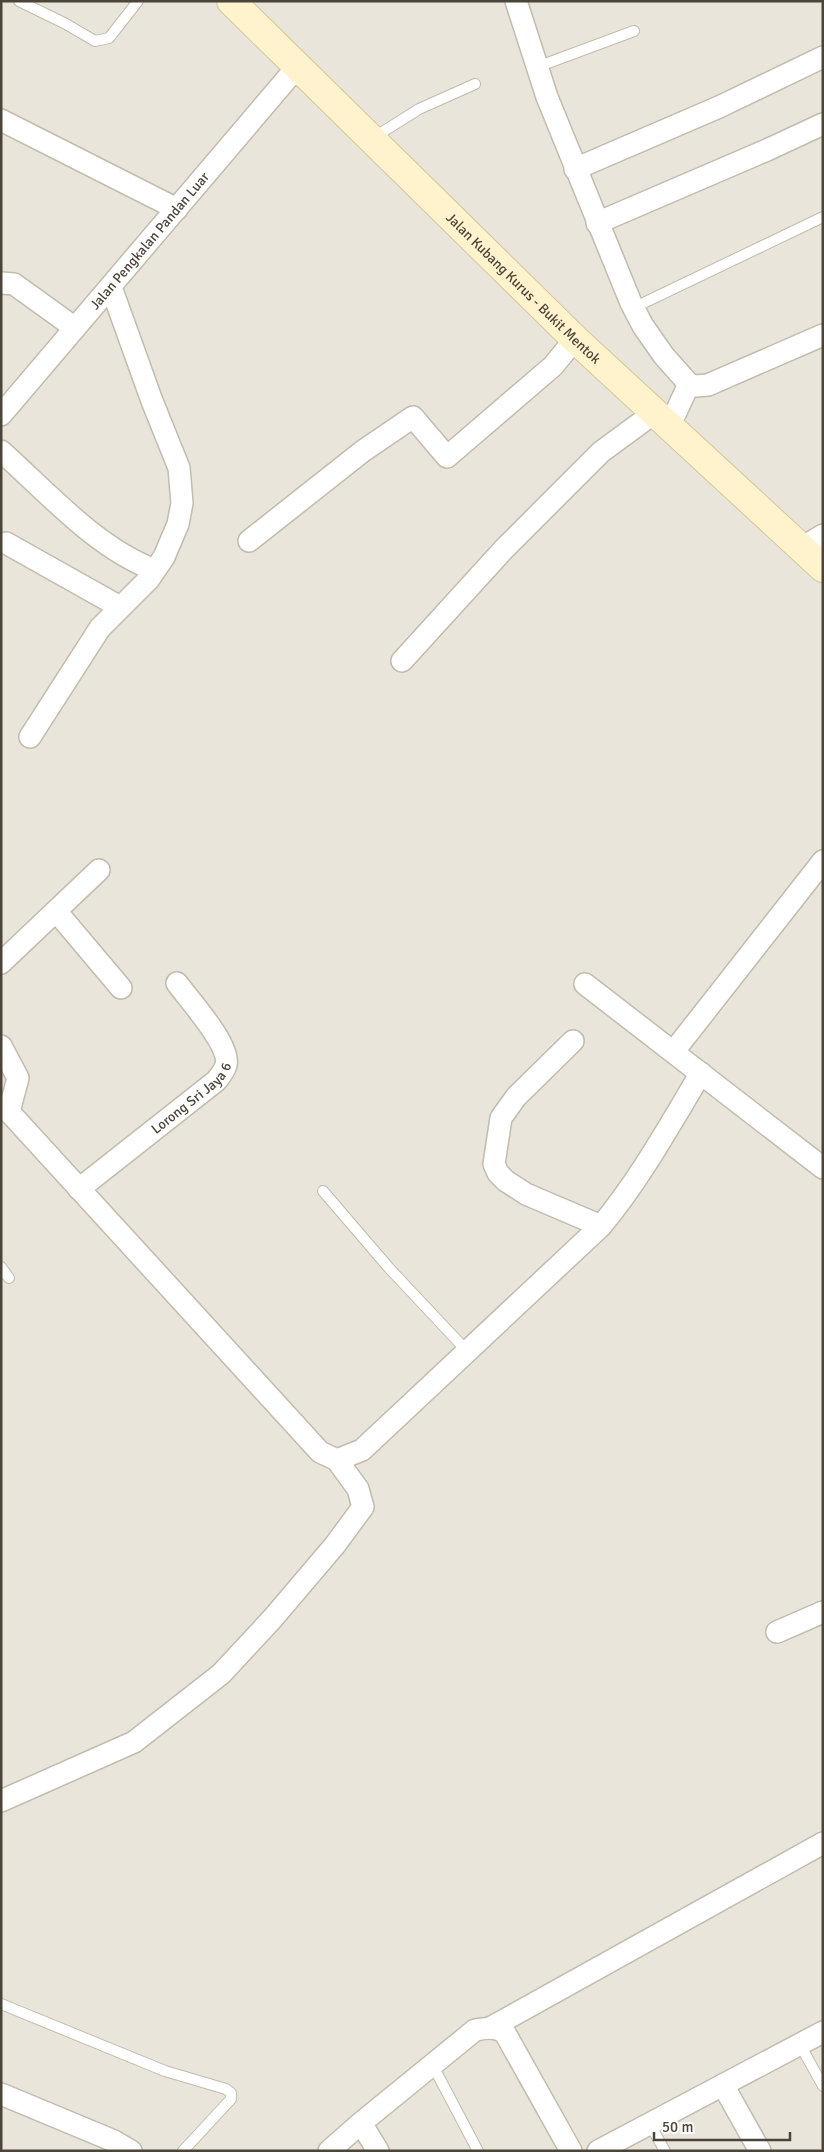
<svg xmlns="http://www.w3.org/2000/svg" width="824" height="2152" font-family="Signika,sans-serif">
  <rect width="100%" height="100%" fill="#f6f3ec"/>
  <path fill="#eae5da" d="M1 1H823V2151H1Z"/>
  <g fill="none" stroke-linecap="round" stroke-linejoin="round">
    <g stroke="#c2bbae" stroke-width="12">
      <path id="service" d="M19 1 66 24 95 41 109 38 138 1
        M537 67 634 31
        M373 138 419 109 475 84
        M633 308 823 217
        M323 1191 389 1268 467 1351
        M1 1267 9 1278
        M1 2004 165 2071 226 2089 231 2093V2099L183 2151
        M799 2043 823 2086
        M432 2064 478 2151
        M649 2123 665 2151"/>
    </g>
    <g stroke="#c2bbae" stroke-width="24">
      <g id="minor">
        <path d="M516 1 547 97 631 303 643 326 664 356 689 384 696 386 708 385 823 335"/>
        <path d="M1 120 177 209"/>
        <path d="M575 169 719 107 823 57"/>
        <path d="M597 223 767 150 823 124"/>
        <path d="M1 283 14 284 75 328"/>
        <path id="s1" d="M1 415 297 67"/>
        <path d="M669 427 689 384"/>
        <path d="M1 451C47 492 97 549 155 570"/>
        <path d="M249 541 363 451 413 417 447 457 553 366 575 339"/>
        <path d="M6 543 120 607"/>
        <path d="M800 549 823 535"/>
        <path d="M402 661 503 550 601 452 654 413"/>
        <path d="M30 737 100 628 149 579 164 557 178 524 182 503 179 468 152 401 111 287"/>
        <path d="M56 911 121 988"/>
        <path d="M1 963 99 870"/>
        <path d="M585 984 823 1168"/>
        <path d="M573 1041 516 1097 501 1118 494 1164 498 1173 506 1181 526 1194 601 1226"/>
        <path d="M1 1046 18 1078 10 1108 11 1114"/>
        <path d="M674 1051 823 861"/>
        <path d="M11 1114 320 1452 337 1460 362 1450 601 1226C640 1179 669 1126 701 1073"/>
        <path id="s2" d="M79 1189 216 1081C220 1076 224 1072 226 1065 231 1045 189 1000 177 983"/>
        <path d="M777 1632 823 1612"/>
        <path d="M1 1801 134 1742 221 1674 273 1618 335 1545 363 1507 358 1489 337 1460"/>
        <path d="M490 2028 823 1843"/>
        <path d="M723 2085 760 2151"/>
        <path d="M1 2094 114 2141 131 2151"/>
        <path d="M329 2151 361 2123"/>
        <path d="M378 2151 361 2123 475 2030C487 2028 495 2026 505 2033L571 2151"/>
        <path d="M598 2151 823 2032"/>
      </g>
    </g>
    <g stroke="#d6c79b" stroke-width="30">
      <g id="secondary">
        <path id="s3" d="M231 1 575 339 823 568"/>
      </g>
    </g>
    <use href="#service" stroke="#fff" stroke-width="10"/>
    <use href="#minor" stroke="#fff" stroke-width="21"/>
    <use href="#secondary" stroke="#fff3cd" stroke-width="28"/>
  </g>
  <g text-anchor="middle" stroke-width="4" stroke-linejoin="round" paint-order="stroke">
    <g font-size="14" fill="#4b4439" stroke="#fff">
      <text dy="5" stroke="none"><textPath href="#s1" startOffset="229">Jalan Pengkalan Pandan Luar</textPath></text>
      <text dy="5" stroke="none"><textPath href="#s3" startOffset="410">Jalan Kubang Kurus - Bukit Mentok</textPath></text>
      <text dy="5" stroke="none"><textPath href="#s2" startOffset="145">Lorong Sri Jaya 6</textPath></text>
    </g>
  </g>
  <rect width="824" height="2152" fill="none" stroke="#4b4439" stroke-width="5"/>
  <path d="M654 2132v8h136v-8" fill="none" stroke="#4b4439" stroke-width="2.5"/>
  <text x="662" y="2132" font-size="15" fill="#4b4439" stroke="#ffffff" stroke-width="4" paint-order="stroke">50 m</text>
</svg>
